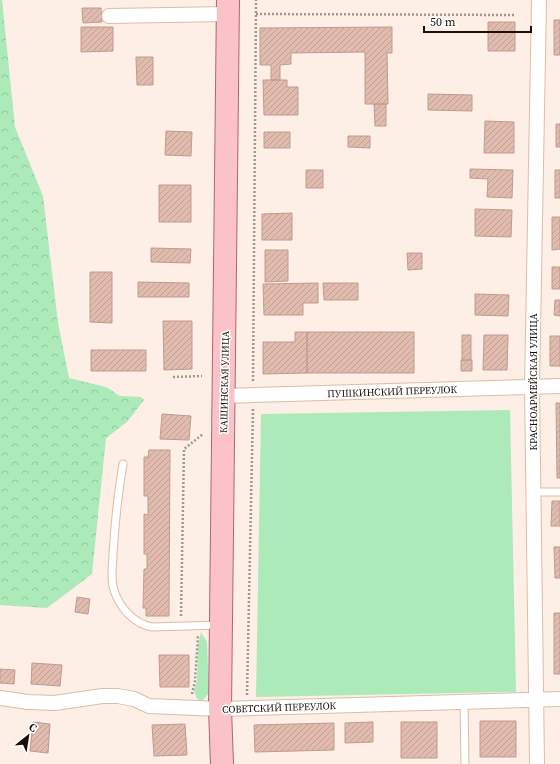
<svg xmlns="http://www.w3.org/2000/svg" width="560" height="764" font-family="'Source Serif 4',serif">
  <defs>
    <pattern id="forest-crowns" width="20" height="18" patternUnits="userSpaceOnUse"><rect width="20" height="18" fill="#aceab9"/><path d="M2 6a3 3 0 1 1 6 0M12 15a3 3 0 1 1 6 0" fill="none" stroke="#93c89e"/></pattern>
    <pattern id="building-hatch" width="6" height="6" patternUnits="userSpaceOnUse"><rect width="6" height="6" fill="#e2bbaf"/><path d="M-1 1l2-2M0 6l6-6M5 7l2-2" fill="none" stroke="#c1a095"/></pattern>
  </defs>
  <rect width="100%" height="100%" fill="#fdefe6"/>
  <path fill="#aceab9" d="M510 410 516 692 256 697 261 414Z
    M201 632 207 642 209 693 202 701 197 699 194 691 197 680 198 646Z"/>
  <path fill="url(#forest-crowns)" d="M0 0H2L15 127 43 196 58 323 69 378 106 387 120 396 141 397 144 400 127 422 106 438 92 574 47 608 0 605Z"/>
  <path fill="url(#building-hatch)" stroke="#c09a8e" d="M82 8H101L102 22 83 23Z
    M554 20H560V55H554Z
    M488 22H515V51H488Z
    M81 27H113V51L81 52Z
    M392 27V53H387L388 104H365V52L291 53V64L280 65V80H271V65H260V28Z
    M136 57H153V85H137Z
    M263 80H287V87H298V115H264Z
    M428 94 472 95V111L428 110Z
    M374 104H386V126H375Z
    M485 121 514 122V153H484Z
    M556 124H560V147H556Z
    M166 131 192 132 191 156 165 155Z
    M264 132H290V148H264Z
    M348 136H370V148L348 147Z
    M470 169 513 170 512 198 487 197 488 179 470 178Z
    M306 170H323V188H306Z
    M555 170H560V198H555Z
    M159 185H191V222H159Z
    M475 209 512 210 511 237 475 236Z
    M292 213V240H262V214Z
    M552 217H560V249L552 250Z
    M151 248 191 249 190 263 151 262Z
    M265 250H288V281L265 282Z
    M407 253H422V269L408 270Z
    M552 267H560V289H552Z
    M90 272H112V323L90 322Z
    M138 282 189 283V297H138Z
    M318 283V303H303V315H264L263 284Z
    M323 283H358V300H324Z
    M475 294 509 295 508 316 475 315Z
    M555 300H560V316L554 315Z
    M163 321H192V369L164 370Z
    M295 332H307V373L263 374V342H295Z
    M307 332H414V373H307Z
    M462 335H471V360H462Z
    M484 335H508L507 370H483Z
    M550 336H560V366H550Z
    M91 350H146V371H91Z
    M461 360H472V371H461Z
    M556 403H560V478H557Z
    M162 414 191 416 189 440 160 439Z
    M149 450H170L169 616H146V608H143L144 569H147V554H144V514L148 515V496H144V457H148Z
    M552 501H560V526H551Z
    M554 547H560V578H555Z
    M77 597 90 599 88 614 75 612Z
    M554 613H560V674H554Z
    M159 655H189V687H160Z
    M32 663 62 665 60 686 31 684Z
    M0 669 15 670 14 684 0 683Z
    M480 721H516V757H480Z
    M33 722 50 724 48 753 30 751Z
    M373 722V742L345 743V723Z
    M401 722H437V758H401Z
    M334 723V750L255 752 254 725Z
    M185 724 187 755 154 756 152 725Z"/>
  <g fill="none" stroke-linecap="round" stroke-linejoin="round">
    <g stroke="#debca6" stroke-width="9">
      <path id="lane" d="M123 464C118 493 115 523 113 553 113 565 110 579 114 590 119 607 134 624 152 627L219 625
        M533 492H560
        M464 701 465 764"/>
    </g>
    <g stroke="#debca6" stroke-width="16">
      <path id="street" d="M109 16 228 14
        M224 396 560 386
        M0 698 28 702 55 703 102 696H118L134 699 149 706 220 709 560 699
        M537 764 532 387 539 0"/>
    </g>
    <g stroke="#ab696f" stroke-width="24">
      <path id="primary" d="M222 764 220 709 228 0"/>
    </g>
    <path stroke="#a3968e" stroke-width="2.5" stroke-dasharray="2 2" stroke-linecap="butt" d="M256 14 514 15
      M173 377 202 376
      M253 381 256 0
      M181 616 184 449 203 434
      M192 694 195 681 198 636
      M247 695 253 408"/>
    <use href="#lane" stroke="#fff" stroke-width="7"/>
    <use href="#street" stroke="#fff" stroke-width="14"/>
    <use href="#primary" stroke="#fbc2ca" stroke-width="22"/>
  </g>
  <g text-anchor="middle" stroke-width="3" stroke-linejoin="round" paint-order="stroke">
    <g font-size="10" fill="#1b0f08" stroke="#fff">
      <text transform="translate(224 382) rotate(-89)" y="4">КАШИНСКАЯ УЛИЦА</text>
      <text transform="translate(533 382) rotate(-90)" y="4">КРАСНОАРМЕЙСКАЯ УЛИЦА</text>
      <text transform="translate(392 391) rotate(-2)" y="4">ПУШКИНСКИЙ ПЕРЕУЛОК</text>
      <text transform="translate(279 707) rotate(-2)" y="4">СОВЕТСКИЙ ПЕРЕУЛОК</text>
    </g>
  </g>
  <g transform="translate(28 736) rotate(30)" stroke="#ffffff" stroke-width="3" paint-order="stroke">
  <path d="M0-3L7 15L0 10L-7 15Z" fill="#1b0f08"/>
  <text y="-6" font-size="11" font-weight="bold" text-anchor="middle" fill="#1b0f08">С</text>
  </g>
  <path d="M424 26v6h107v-6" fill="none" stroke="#1b0f08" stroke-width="2"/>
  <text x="430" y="26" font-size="12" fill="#1b0f08" stroke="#ffffff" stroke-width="3" paint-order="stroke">50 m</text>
</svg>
